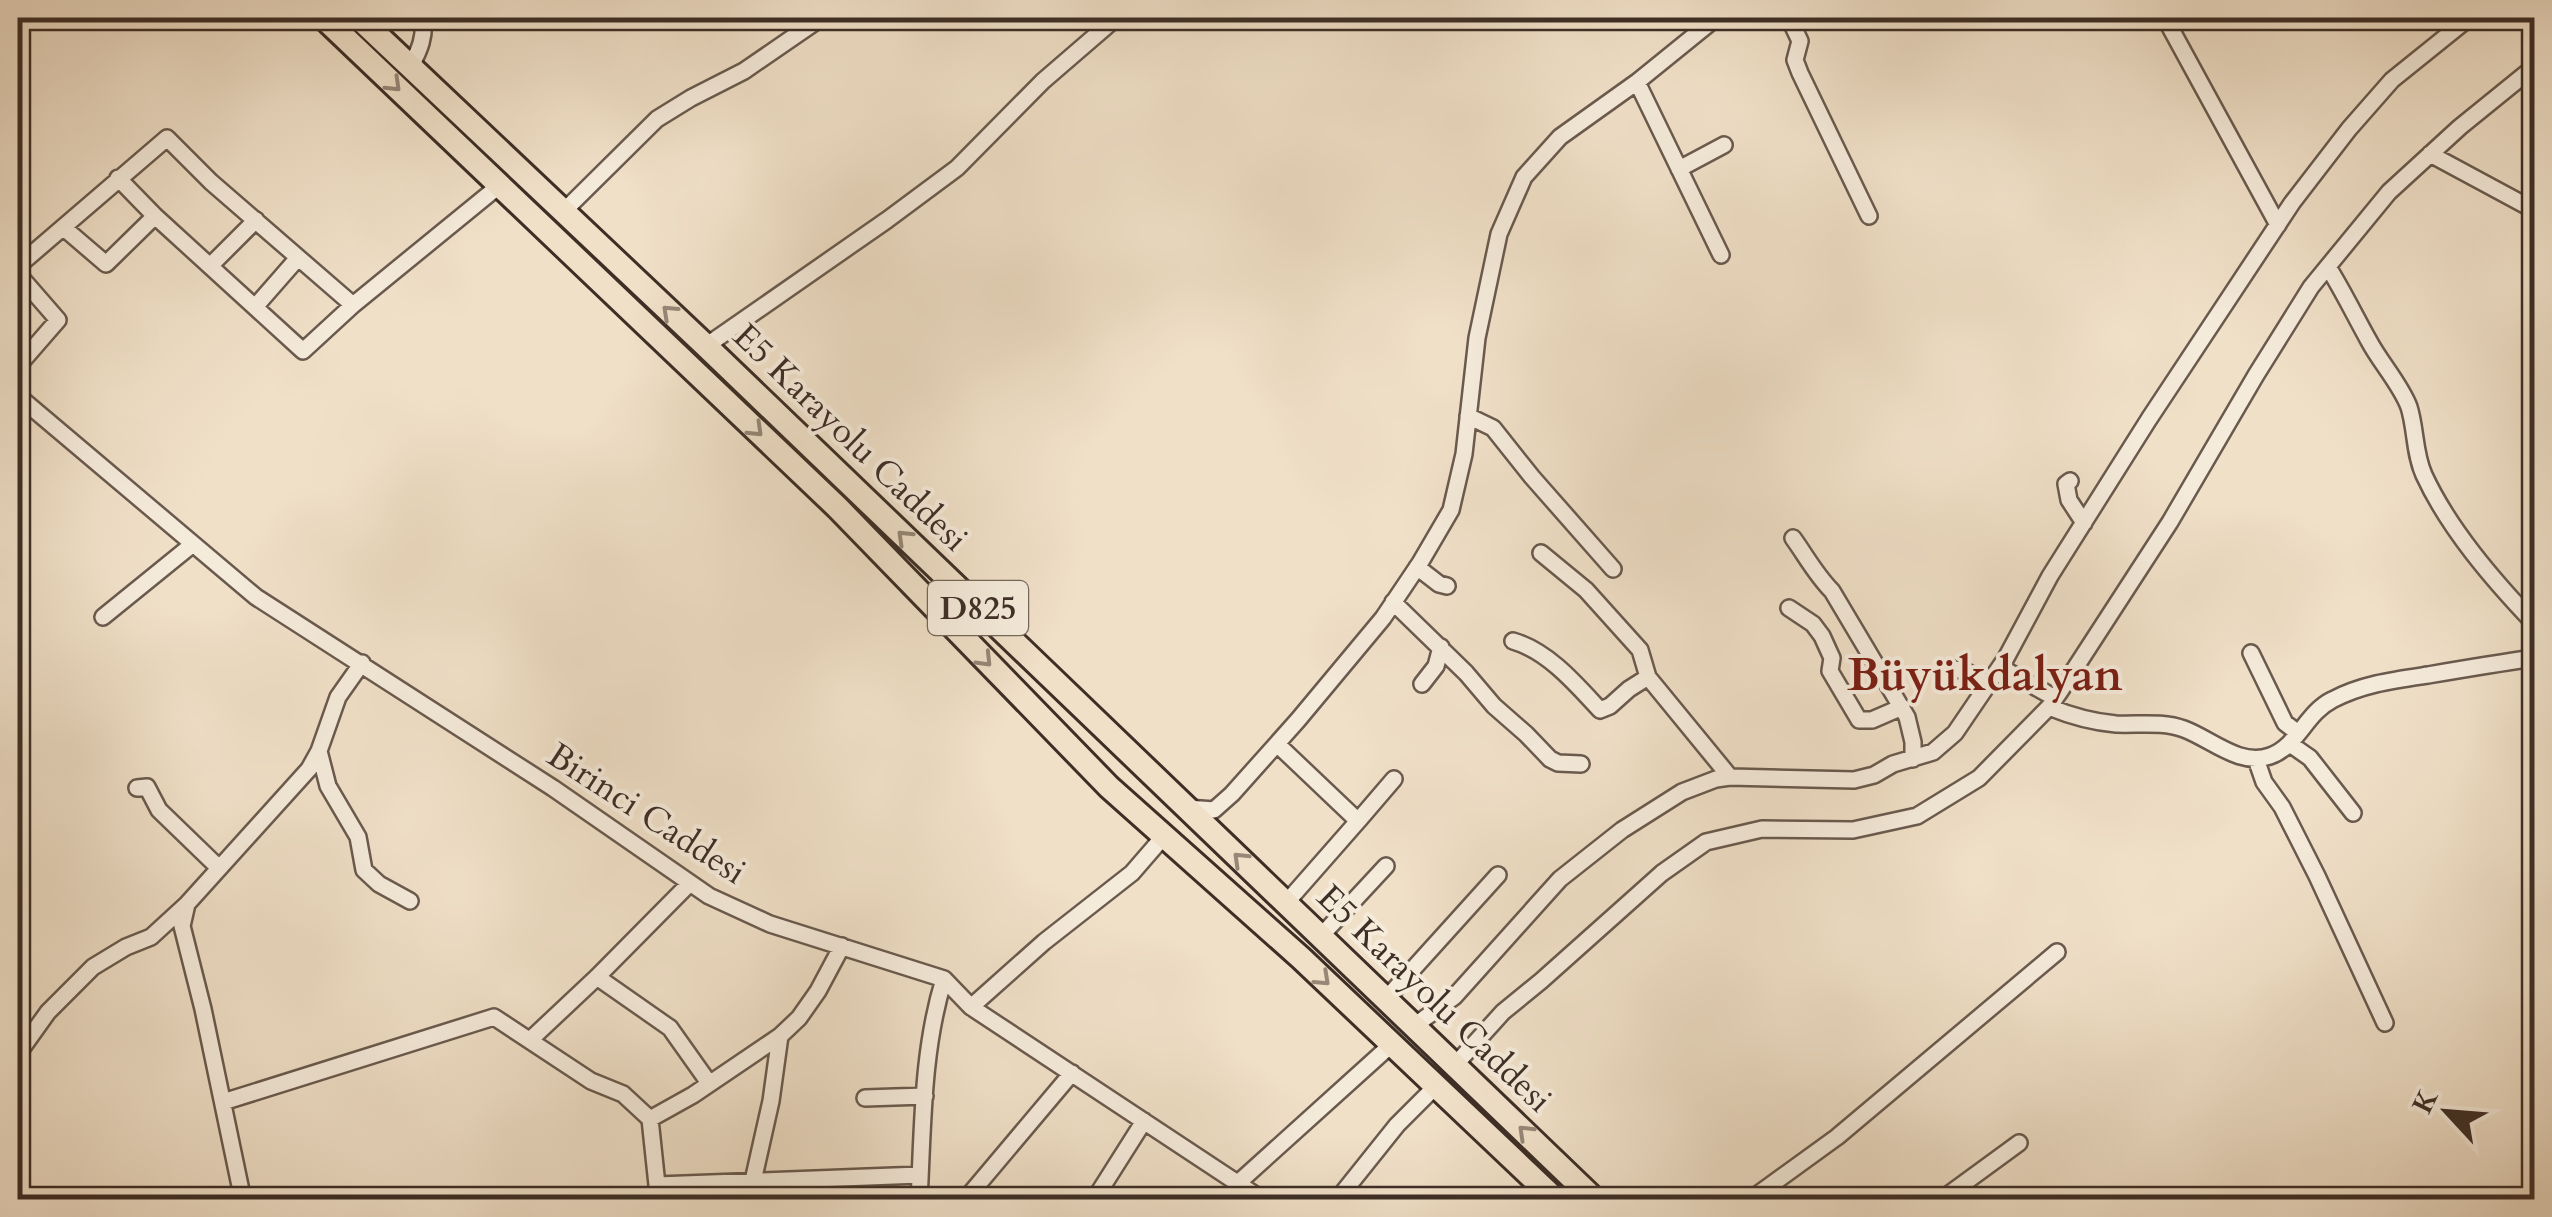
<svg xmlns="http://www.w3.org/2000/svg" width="2552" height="1217" font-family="Cardo,serif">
  <rect width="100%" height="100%" fill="#f0e0c8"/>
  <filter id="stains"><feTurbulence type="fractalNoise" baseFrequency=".002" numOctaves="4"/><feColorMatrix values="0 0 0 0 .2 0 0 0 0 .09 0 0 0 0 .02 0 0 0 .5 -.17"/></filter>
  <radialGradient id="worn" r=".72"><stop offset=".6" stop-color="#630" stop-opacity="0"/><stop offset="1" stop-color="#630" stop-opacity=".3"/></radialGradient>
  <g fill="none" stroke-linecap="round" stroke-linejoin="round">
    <g stroke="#6a5a4e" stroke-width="20">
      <path id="minor" d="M1789 18 1800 41 1795 60 1800 73 1869 216
        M2165 18 2278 225
        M411 66C420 49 425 37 423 18
        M1637 82 1721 255
        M2430 154 2534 210
        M1679 169 1724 145
        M118 178 155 216 303 351 353 305 500 185
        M564 211 657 119 691 98 744 71 821 18
        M64 228 106 264 155 216
        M211 265 256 220
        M18 266 167 138 211 182 353 305
        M2328 267C2343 291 2355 316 2369 341 2380 362 2401 385 2409 407 2416 429 2414 453 2424 475 2449 529 2493 580 2534 623
        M18 274 58 320 18 366
        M255 307 297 259
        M706 346 887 220 957 168 1043 81 1116 18
        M18 396 256 597 553 788 709 896 770 924 944 979 971 1007 1263 1200
        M1468 416 1493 428 1532 477 1613 569
        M2070 481 2066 484 2069 500 2084 523
        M1793 538C1806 556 1816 575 1832 591L1907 717 1913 742V759
        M1541 553 1586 590 1640 650 1648 677 1730 777
        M1417 567 1439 584 1447 586
        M1393 602 1466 673 1494 706 1526 734 1550 759 1558 763 1581 764
        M1789 608 1813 624 1822 636 1832 658 1830 671 1859 720H1872L1902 707
        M103 617 193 544
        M1513 641C1548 651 1576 684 1600 710L1610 706 1629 689 1648 677
        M2251 653 2285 723 2298 733
        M2000 667 2055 698
        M1955 669 1965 671 1989 684
        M1422 684 1436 666 1441 647
        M2049 707C2071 716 2092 722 2116 724 2139 725 2162 721 2184 729 2211 739 2240 767 2270 756 2297 747 2306 713 2332 700 2362 684 2394 680 2428 675 2463 669 2499 663 2534 658
        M1277 744 1358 821 1286 903
        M2290 744 2310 758 2353 813
        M319 751 328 786 358 837 364 870 379 884 410 901
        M2256 759 2264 782 2282 807 2317 876 2385 1023
        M137 788 147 787 159 810 219 868
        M1187 808 1214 810 1232 794 1298 720 1383 618 1420 563 1451 510 1464 454 1477 338 1499 234 1524 177 1560 137 1637 82 1716 18
        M1358 821 1394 779
        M1321 936 1386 866
        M597 977 670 1028 709 1083
        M1385 1000 1498 875
        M971 1007 1044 942 1132 873 1164 836
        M1414 1026 1454 997 1560 879 1622 830 1682 792 1716 779 1730 777 1854 780 1874 775 1893 764 1933 752 1955 733 2006 658 2050 576 2149 419 2292 203 2349 129 2392 80 2469 18
        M530 1040 597 977 690 883
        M18 1054 48 1012 93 967 126 947 151 937 187 904
        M1455 1065 1503 1012 1541 981 1662 873 1706 842 1762 829 1853 830 1917 816 1979 778 2049 707 2059 693 2170 522 2256 375 2311 287 2389 192 2460 127 2534 67
        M865 1098 925 1096
        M223 1102 494 1017 591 1081 623 1094 650 1119
        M753 1181 771 1101 780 1036
        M1238 1183 1392 1044
        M657 1185 920 1175
        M243 1200 203 1009 182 926 187 904 309 769 319 751 338 697 362 663
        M655 1200 657 1185 650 1119 693 1095 780 1036 799 1018 818 991 842 946
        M919 1200C923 1126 922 1050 944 979
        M965 1200 1072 1073
        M1094 1200 1144 1121
        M1337 1200 1397 1125 1436 1086
        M1750 1200 1837 1137 2057 952
        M1941 1200 2019 1143"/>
    </g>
    <g stroke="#3d2e26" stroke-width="28">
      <path id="highway" d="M324 18 837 507 1109 787 1301 958 1556 1200
        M359 18 706 346 1595 1200"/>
    </g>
    <use href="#minor" stroke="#f5ebdb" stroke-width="15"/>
    <use href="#highway" stroke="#f0e0c8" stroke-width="22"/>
  </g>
  <defs><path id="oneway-chevron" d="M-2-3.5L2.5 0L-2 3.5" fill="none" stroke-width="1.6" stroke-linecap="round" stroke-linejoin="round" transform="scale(2.5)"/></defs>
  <g stroke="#968777">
    <use href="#oneway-chevron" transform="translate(394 85) rotate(44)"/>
    <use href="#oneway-chevron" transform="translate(669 312) rotate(-137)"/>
    <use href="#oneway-chevron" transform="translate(756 430) rotate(44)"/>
    <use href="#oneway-chevron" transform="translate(904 537) rotate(-136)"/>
    <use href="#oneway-chevron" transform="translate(985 660) rotate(46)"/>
    <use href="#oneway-chevron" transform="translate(1240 859) rotate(-136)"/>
    <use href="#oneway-chevron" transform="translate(1323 979) rotate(43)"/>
    <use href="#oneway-chevron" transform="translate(1525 1132) rotate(-136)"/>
  </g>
  <g text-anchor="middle" stroke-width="8" stroke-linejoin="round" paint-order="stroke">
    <rect fill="#f5ebdb" stroke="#74675c" stroke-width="2.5" x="928" y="581" width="100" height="54" rx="8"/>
    <g font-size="32" font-weight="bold" fill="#3d2e26">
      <text x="978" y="619">D825</text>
    </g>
    <g font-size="35" fill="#3d2e26" stroke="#f5ebdb">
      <text transform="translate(851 437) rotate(44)" y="12">E5 Karayolu Caddesi</text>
      <text transform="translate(647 813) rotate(33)" y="12">Birinci Caddesi</text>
      <text transform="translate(1435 998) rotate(44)" y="12">E5 Karayolu Caddesi</text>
    </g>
    <g font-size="45" font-weight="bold" fill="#7a1f14" stroke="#f5ebdb">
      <text x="1985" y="690">Büyükdalyan</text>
    </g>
  </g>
  <rect width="2552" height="1217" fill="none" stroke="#f0e0c8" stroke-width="60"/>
  <rect x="20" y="20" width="2512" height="1177" fill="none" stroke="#3d2e26" stroke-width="5"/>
  <rect x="30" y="30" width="2492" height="1157" fill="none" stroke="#3d2e26" stroke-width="2.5"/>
  <g transform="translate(2447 1112) rotate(296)" stroke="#f5ebdb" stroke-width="8" paint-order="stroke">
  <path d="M0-8L18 38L0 25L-18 38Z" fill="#3d2e26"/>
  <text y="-15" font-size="28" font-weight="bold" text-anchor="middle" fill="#3d2e26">K</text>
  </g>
  <rect width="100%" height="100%" filter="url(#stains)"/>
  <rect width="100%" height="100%" fill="url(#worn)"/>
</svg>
